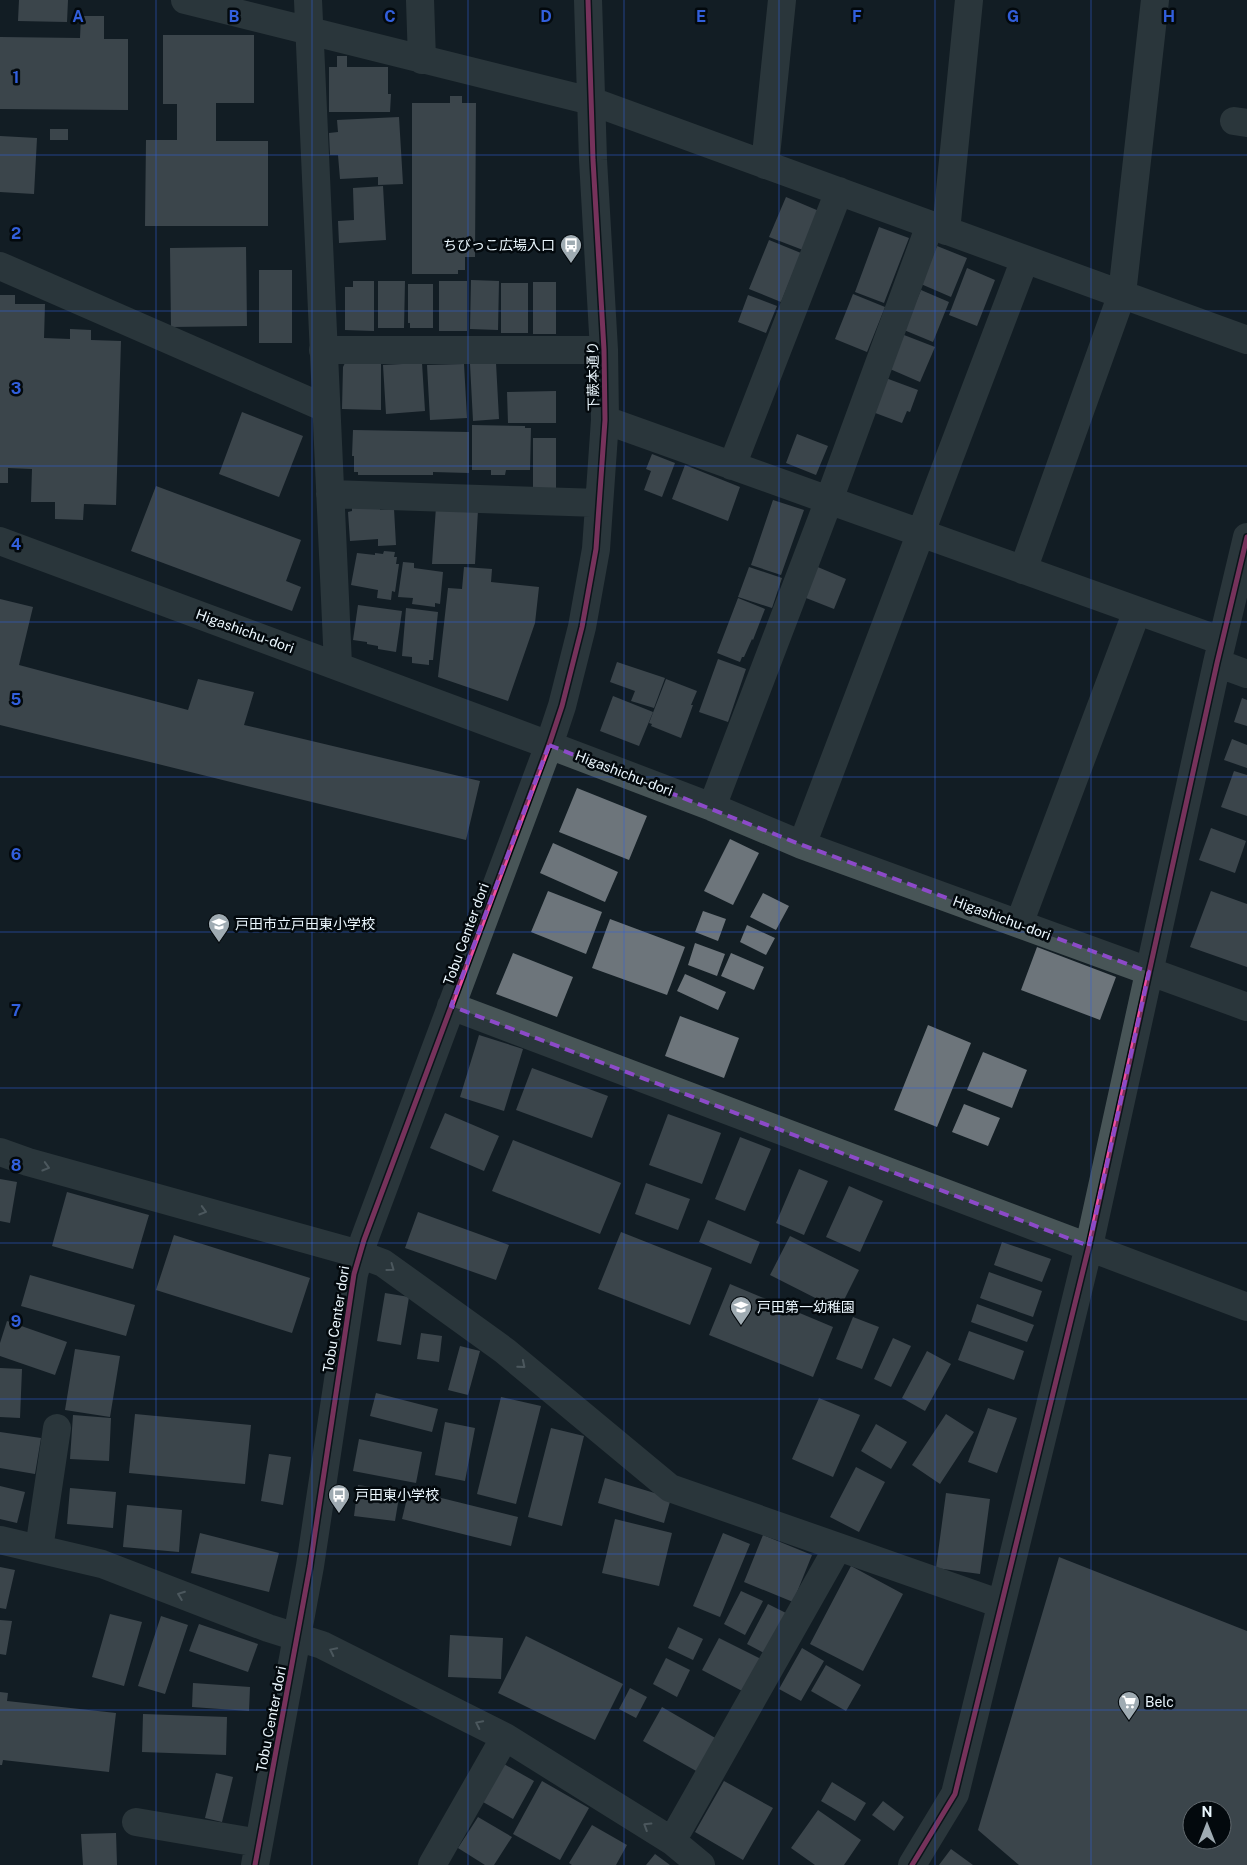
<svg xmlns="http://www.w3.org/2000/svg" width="1247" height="1865" font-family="'Public Sans','Noto Sans JP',sans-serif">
  <rect width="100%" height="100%" fill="#131e24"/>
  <path fill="#6d757b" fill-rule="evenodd" d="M19 0H68L67 22 18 21Z
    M81 16H104V39H128V110L0 109V37L80 38Z
    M163 35H254V103H216V141H268V226H145L146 140H177V104H163Z
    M337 56H347V67H388V94H391L390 112H329V67H337Z
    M450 96H462V103H476L475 257H465V270H458V274H412V103H450Z
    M399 117 403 184 378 185V177L340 179 338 155H330L329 133 338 132 337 120Z
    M50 129H68V140H50Z
    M0 136 37 138 34 194 0 192Z
    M383 186 386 240 339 243 338 221 354 220 353 188Z
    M786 197 819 211 803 250 769 237Z
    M879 227 909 238 884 303 855 292Z
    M769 240 801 253 781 302 749 289Z
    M937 246 967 258 951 297 921 284Z
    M246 247 247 326 171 327 170 248Z
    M967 268 995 280 977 326 949 315Z
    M259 270H292V343H259Z
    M471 280 499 281 498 330 470 329Z
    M353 281H374V331L345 330V287H353Z
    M378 281H405L404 328H378Z
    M439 281H467V331H439Z
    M533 282H556V334H533Z
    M501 283H528V333H501Z
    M408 284H433V328H410V323H408Z
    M921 290 949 302 933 342 904 330Z
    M853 294 885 307 867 352 835 339Z
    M0 295H15V304H45L44 338 70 339V329L91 330V340L121 341 116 505 84 504 83 520 55 519V502H31L32 469 8 468V483H0Z
    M748 295 777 306 766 333 738 322Z
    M904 335 935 347 920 382 890 369Z
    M381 361V410L342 409 343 367 345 363Z
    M422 363 425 411 386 414 383 365Z
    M496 363 499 419 473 421 470 364Z
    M464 364 467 418 430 420 427 365Z
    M883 377 918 390 910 412 907 411 902 423 870 411Z
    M556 391V423H508L507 392Z
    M242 412 303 436 279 497 219 474Z
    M472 425 525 426V428H531L530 470H506L505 475H491V470H472Z
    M353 430 469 432V473L433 472V475H358V472H354V456H352Z
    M797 434 828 446 816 475 786 463Z
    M533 438H556V490H533Z
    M652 454 675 463 662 497 644 490 651 471 646 469Z
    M685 465 740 487 728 521 672 499Z
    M156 486 301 540 286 581 301 587 292 611 131 551Z
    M773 500 804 510 781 575 751 565Z
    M380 506V510L394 509 396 545 378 546V539L350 541 348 512 352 511V507Z
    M436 507 478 510 475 564H432Z
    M384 551 395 552 394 557H397L396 564H399L395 592 392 591 391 600 377 598 378 590 351 585 357 553 375 555V553L383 554Z
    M403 562 414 563V568L443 572 440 604 435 603V607L412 604 413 598 398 597Z
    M813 565 846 579 834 609 801 596Z
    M464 567 492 569 491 582 539 587 535 623 508 701 438 677 448 588 462 589Z
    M749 567 782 578 772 608 738 597Z
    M738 598 765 609 753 640 752 639 744 657H742L740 662 717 653Z
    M0 599 33 607 19 665 188 710 198 679 254 692 244 725 480 781 466 840 0 725Z
    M358 605 402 611 396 652 378 649V646L367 644V642L353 640Z
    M406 608 438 612 433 660H429V665L412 663V657L402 656Z
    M718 659 746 669 728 722 699 712Z
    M617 662 665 678 654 708 631 701 635 691 610 682Z
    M666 679 697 691 691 705H693L681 738 651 726 652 724 649 723Z
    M613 696 653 712 639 746 600 731Z
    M1242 698 1247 700V726L1234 722Z
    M1232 739 1247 745V768L1224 760Z
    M1234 771 1247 775V816L1221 807Z
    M577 788 647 816 629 860 559 832Z
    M1211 828 1246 841 1235 873 1199 860Z
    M730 839 759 853 733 905 704 891Z
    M553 843 618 872 605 902 540 873Z
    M548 891 602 912 586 954 531 932Z
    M1211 891 1247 904V967L1190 947Z
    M763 893 789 906 776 930 750 917Z
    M703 911 726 919 718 941 695 932Z
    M610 919 685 947 667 995 592 968Z
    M747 925 775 938 766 955 740 942Z
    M695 943 725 954 717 976 688 965Z
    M1037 947 1116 977 1100 1020 1021 990Z
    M513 953 573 977 557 1017 496 994Z
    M731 953 764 967 754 990 721 976Z
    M685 974 726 992 718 1010 677 991Z
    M680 1016 739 1038 724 1078 665 1056Z
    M928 1025 971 1043 937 1127 894 1110Z
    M479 1035 523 1049 504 1111 460 1097Z
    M983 1052 1027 1070 1012 1108 967 1090Z
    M532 1068 608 1096 592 1138 516 1110Z
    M964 1104 1000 1118 988 1146 952 1132Z
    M445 1113 499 1136 484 1171 430 1148Z
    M668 1114 721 1133 702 1184 649 1165Z
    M740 1137 771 1149 745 1211 715 1199Z
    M513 1140 621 1183 600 1234 492 1191Z
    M799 1169 828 1181 804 1235 776 1223Z
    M0 1179 17 1182 10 1223 0 1221Z
    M646 1183 690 1199 678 1230 635 1214Z
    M849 1186 883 1201 860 1252 826 1237Z
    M67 1192 149 1215 133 1269 52 1246Z
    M418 1212 509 1245 496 1280 405 1248Z
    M708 1220 760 1242 751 1264 699 1242Z
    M621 1232 712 1268 690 1325 598 1289Z
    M174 1235 310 1278 292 1333 156 1290Z
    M790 1236 859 1270 839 1310 770 1275Z
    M1002 1242 1051 1259 1042 1282 994 1265Z
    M989 1272 1042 1291 1033 1317 980 1298Z
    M30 1275 135 1305 126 1336 21 1306Z
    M730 1284 833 1327 813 1377 709 1335Z
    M385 1293 409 1297 401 1345 377 1341Z
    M977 1304 1034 1325 1027 1342 971 1322Z
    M853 1317 879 1327 862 1369 836 1359Z
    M7 1321 67 1342 55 1375 0 1356V1343Z
    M969 1331 1024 1351 1014 1380 958 1360Z
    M421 1333 442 1336 439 1362 417 1359Z
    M893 1338 911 1346 891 1387 874 1379Z
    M460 1346 480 1351 468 1395 448 1390Z
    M75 1349 120 1356 110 1417 65 1410Z
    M927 1351 951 1364 925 1411 902 1398Z
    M0 1368 22 1369 20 1418 0 1417Z
    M376 1393 438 1409 432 1432 370 1416Z
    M501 1397 541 1406 516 1504 477 1494Z
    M819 1398 860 1415 833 1477 792 1459Z
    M988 1408 1017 1418 997 1473 968 1462Z
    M135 1414 251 1425 245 1484 129 1473Z
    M946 1414 974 1432 940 1484 912 1465Z
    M73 1415 111 1418 109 1461 70 1459Z
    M445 1422 475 1428 465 1481 435 1475Z
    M876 1424 907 1442 891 1469 861 1451Z
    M551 1428 584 1436 562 1526 528 1517Z
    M0 1432 41 1438 35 1474 0 1468Z
    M359 1439 422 1452 416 1483 353 1471Z
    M269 1454 291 1457 283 1505 261 1501Z
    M856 1467 885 1482 859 1532 830 1517Z
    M605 1478 671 1498 664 1523 598 1503Z
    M358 1485 400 1491 395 1521 354 1516Z
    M0 1486 25 1492 17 1523 0 1519Z
    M70 1488 116 1492 113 1528 67 1524Z
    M409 1490 518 1517 511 1546 402 1519Z
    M946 1493 990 1499 980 1574 936 1568Z
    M127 1505 182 1510 179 1552 123 1547Z
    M615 1519 672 1533 659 1586 602 1573Z
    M200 1533 279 1553 269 1592 191 1573Z
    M723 1533 750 1544 720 1617 693 1606Z
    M763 1535 812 1555 793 1602 744 1582Z
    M1059 1557 1247 1631V1865H1019L978 1830ZM1192 1810H1222V1840H1192Z
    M851 1566 903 1594 863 1671 810 1644Z
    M0 1567 15 1570 6 1609 0 1608Z
    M741 1591 763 1601 745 1635 724 1624Z
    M768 1604 788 1614 766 1654 747 1644Z
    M110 1614 142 1622 124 1686 92 1677Z
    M161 1616 188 1625 165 1694 138 1686Z
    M0 1620 12 1621 6 1655 0 1654Z
    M199 1624 258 1644 248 1672 189 1651Z
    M678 1627 703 1639 693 1660 668 1648Z
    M450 1635 503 1638 501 1679 448 1677Z
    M526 1636 623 1684 595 1740 498 1693Z
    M719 1638 763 1660 746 1693 702 1670Z
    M802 1648 824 1661 801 1701 779 1689Z
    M666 1658 690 1670 677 1697 653 1684Z
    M826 1665 861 1685 846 1711 811 1691Z
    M193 1683 250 1687 249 1711 192 1707Z
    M630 1688 647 1697 636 1718 619 1709Z
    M0 1692 8 1693 7 1701 116 1713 109 1772 3 1760 2 1765H0Z
    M662 1707 717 1739 698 1772 643 1741Z
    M143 1714 227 1717 226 1755 142 1752Z
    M504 1764 534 1781 513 1819 483 1802Z
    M216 1773 233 1777 222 1822 205 1818Z
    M542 1781 589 1808 560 1860 513 1834Z
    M724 1781 773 1808 743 1860 695 1832Z
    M832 1782 866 1803 855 1821 821 1801Z
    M883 1801 904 1817 894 1831 872 1815Z
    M818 1810 861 1840 844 1865H815L791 1848Z
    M478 1817 512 1837 494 1865H485L458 1848Z
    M592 1825 627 1845 616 1865H572L569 1863Z
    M116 1833 117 1865H83L81 1834Z
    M951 1849 973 1865H939Z
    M655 1854 670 1865H646Z"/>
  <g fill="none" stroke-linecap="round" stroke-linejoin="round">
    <path stroke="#485557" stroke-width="28" d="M185 0 591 101 1247 340
      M308 0 338 665
      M420 0 422 60
      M1234 121 1247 123
      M765 165 782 0
      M946 231 969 0
      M0 266 325 408
      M323 350H604
      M605 420 1222 641
      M732 466 839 191
      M330 494 599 503
      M0 541 549 745 712 807 802 845 1247 1007
      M1023 570 1122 294 1155 0
      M1217 663 1247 674
      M712 807 829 500 930 225
      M802 845 1025 259
      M1019 924 1137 611
      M451 1006 1247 1307
      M0 1152 28 1162 359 1254 383 1263 505 1351 670 1488 1001 1604
      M0 1540 102 1564 268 1628 322 1645 505 1737 672 1841 701 1865
      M39 1549 57 1428
      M136 1822 259 1843
      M672 1841 838 1547
      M255 1865 310 1566 354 1274 364 1240 549 745 562 706 582 627 596 549 605 420 604 350 593 160 588 0
      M432 1865 505 1737
      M912 1865 955 1794 1089 1246 1217 663 1247 537"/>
    <g stroke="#03090d" stroke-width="8">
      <path id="cycleway" d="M255 1865 310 1566 354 1274 364 1240 549 745 562 706 582 627 596 549 605 420 604 350 593 160 588 0
        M912 1865 955 1794 1089 1246 1217 663 1247 537"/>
    </g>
    <use href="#cycleway" stroke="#ef4d9e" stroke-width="5"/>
  </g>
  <defs><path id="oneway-chevron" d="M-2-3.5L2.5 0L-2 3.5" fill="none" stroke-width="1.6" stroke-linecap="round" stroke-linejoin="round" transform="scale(1.25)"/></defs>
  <g stroke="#919ea2">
    <use href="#oneway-chevron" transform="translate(46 1167) rotate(16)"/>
    <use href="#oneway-chevron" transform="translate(203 1211) rotate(16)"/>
    <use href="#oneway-chevron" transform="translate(391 1268) rotate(36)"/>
    <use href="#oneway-chevron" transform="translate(522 1365) rotate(40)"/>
    <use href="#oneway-chevron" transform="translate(181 1595) rotate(-159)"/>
    <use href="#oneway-chevron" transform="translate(333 1651) rotate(-154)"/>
    <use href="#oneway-chevron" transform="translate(479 1724) rotate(-154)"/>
    <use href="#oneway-chevron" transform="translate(647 1826) rotate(-148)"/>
  </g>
  <path d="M0 0H1247V1865H0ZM549 745 802 845 1149 972 1089 1246 451 1006Z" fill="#131e24" fill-opacity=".55" fill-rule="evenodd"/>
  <path fill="none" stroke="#8c4ac8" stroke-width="4" stroke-dasharray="10 6" stroke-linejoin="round" d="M549 745 802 845 1149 972 1089 1246 451 1006Z"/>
  <path fill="none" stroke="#325fdc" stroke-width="1" stroke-opacity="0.55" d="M156 0V1865M312 0V1865M468 0V1865M624 0V1865M779 0V1865M935 0V1865M1091 0V1865M0 155H1247M0 311H1247M0 466H1247M0 622H1247M0 777H1247M0 932H1247M0 1088H1247M0 1243H1247M0 1399H1247M0 1554H1247M0 1710H1247"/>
  <defs>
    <g id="bus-pin" transform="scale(1.125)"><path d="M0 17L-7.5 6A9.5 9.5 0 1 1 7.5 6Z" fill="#9fabb2" stroke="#03090d"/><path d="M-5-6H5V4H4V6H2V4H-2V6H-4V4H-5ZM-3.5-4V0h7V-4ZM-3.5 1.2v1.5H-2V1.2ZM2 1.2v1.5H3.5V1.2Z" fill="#fff"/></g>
    <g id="school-pin" transform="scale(1.125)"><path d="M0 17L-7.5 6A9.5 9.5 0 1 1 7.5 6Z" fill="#9fabb2" stroke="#03090d"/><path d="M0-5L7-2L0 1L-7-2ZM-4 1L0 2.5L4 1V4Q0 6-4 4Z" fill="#fff"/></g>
    <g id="supermarket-pin" transform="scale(1.125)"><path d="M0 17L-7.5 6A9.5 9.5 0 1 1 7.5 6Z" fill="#9fabb2" stroke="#03090d"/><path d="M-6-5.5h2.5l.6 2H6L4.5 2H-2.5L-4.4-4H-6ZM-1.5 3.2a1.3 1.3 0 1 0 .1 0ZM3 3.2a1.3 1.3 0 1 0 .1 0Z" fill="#fff"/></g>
  </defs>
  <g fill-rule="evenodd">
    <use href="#bus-pin" x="571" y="245"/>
    <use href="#school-pin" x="219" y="924"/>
    <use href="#school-pin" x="741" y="1307"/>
    <use href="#bus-pin" x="339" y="1495"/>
    <use href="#supermarket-pin" x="1129" y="1702"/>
  </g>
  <g text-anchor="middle" stroke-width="5" stroke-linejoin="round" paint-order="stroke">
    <g font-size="14" fill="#ebf7fe" stroke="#03090d" text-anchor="start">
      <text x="555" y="250" text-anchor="end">ちびっこ広場入口</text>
      <text x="235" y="929">戸田市立戸田東小学校</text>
      <text x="757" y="1312">戸田第一幼稚園</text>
      <text x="355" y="1500">戸田東小学校</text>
      <text x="1145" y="1707">Belc</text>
    </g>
    <g font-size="14" fill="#ebf7fe" stroke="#03090d">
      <text transform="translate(593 376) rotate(-91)" y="5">下蕨本通り</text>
      <text transform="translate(245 631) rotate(20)" y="5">Higashichu-dori</text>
      <text transform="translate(624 773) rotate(21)" y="5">Higashichu-dori</text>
      <text transform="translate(1002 918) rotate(20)" y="5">Higashichu-dori</text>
      <text transform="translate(466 934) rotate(-70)" y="5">Tobu Center dori</text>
      <text transform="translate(336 1319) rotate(-81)" y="5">Tobu Center dori</text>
      <text transform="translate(271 1719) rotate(-79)" y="5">Tobu Center dori</text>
    </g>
  </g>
  <g font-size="16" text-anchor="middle" font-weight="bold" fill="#325fdc" stroke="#03090d" stroke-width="5" stroke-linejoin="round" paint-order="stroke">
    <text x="78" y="22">A</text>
    <text x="234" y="22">B</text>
    <text x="390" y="22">C</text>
    <text x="546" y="22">D</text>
    <text x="701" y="22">E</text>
    <text x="857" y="22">F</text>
    <text x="1013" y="22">G</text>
    <text x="1169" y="22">H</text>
    <text x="16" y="83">1</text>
    <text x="16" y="239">2</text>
    <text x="16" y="394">3</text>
    <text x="16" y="550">4</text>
    <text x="16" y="705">5</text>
    <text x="16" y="860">6</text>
    <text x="16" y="1016">7</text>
    <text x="16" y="1171">8</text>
    <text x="16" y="1327">9</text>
  </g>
  <g transform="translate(1207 1825)"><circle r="24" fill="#03090d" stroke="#60686d"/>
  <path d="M0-4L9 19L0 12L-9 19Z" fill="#9fabb2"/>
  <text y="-8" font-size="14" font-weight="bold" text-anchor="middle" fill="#ebf7fe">N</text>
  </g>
</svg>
